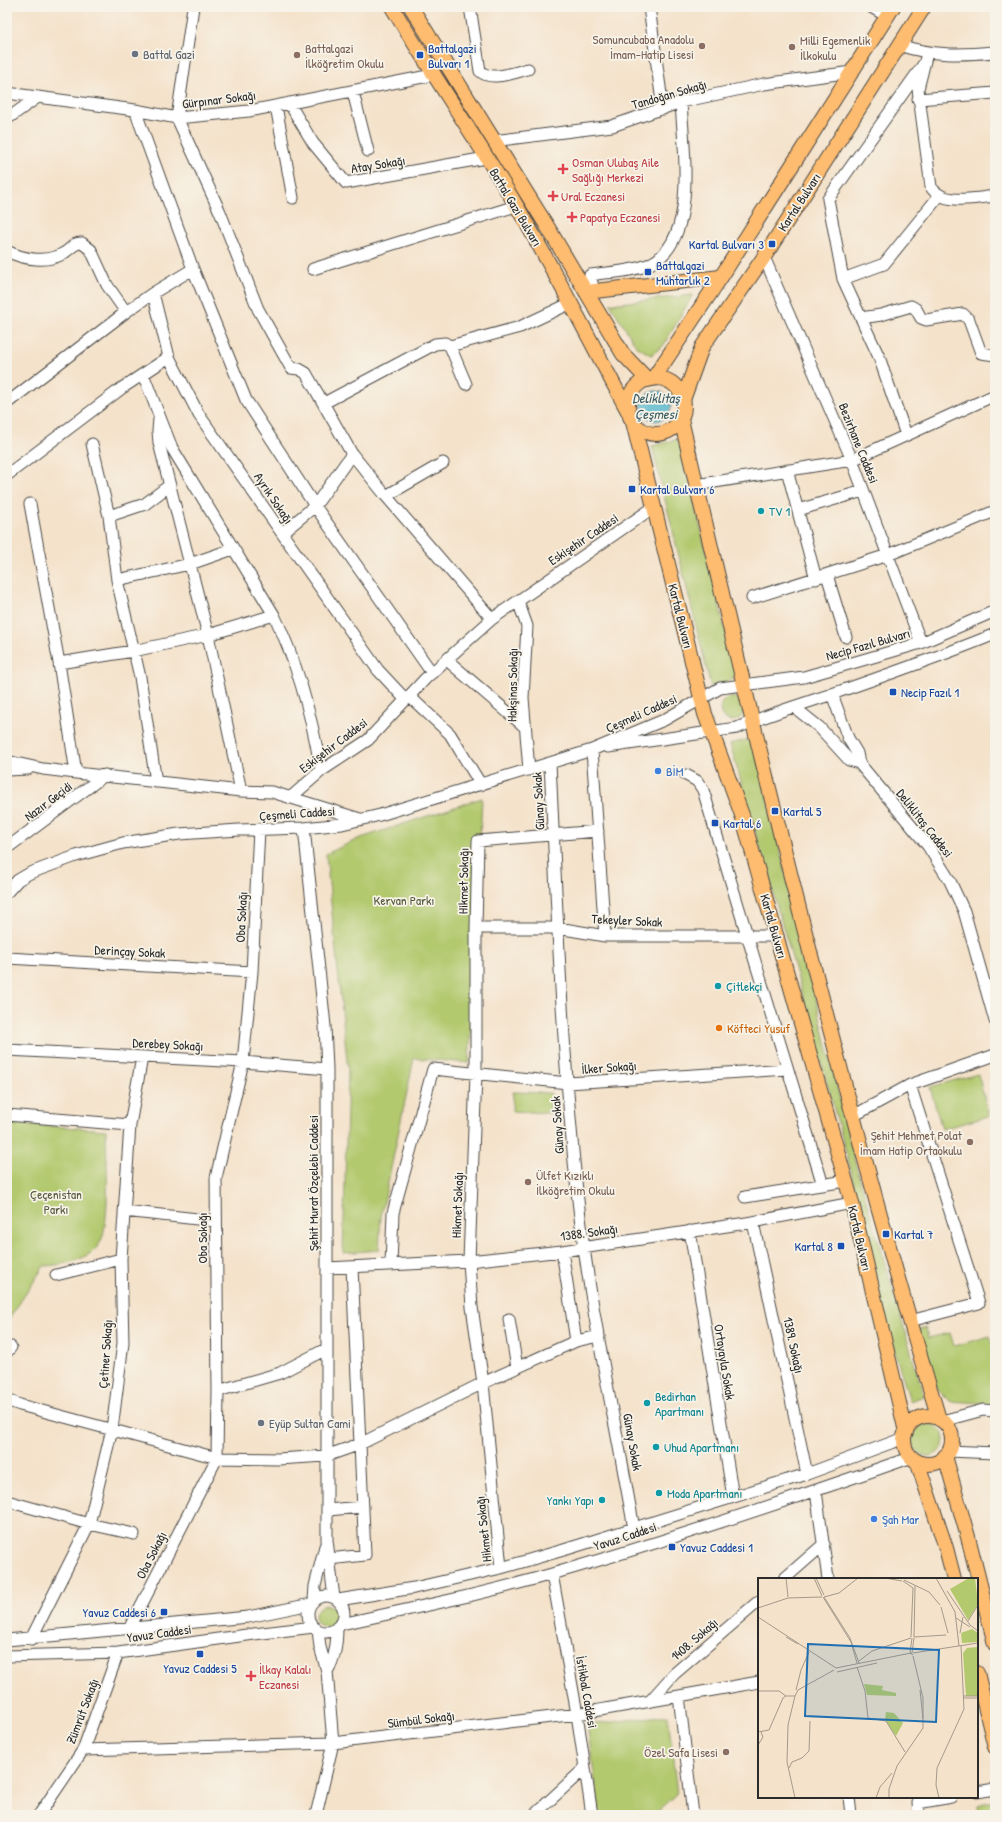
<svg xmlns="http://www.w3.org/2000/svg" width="1002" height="1822" font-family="'Patrick Hand',sans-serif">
  <rect width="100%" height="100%" fill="#f7f3e8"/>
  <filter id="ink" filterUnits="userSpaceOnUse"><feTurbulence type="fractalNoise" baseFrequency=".025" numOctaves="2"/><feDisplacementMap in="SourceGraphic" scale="8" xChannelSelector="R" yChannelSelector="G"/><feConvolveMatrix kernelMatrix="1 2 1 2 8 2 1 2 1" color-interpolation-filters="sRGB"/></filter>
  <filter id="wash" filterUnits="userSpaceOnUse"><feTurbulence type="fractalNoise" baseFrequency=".012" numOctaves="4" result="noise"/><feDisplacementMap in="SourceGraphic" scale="16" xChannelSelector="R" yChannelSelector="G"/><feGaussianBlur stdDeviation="0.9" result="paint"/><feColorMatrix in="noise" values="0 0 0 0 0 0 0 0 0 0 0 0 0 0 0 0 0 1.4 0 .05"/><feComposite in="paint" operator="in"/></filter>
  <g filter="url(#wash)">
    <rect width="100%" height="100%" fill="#f4e2ca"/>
    <path fill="#b2c96e" stroke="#6e7a4c" d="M693 295 663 346 651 355 636 346 610 304Z
      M679 439 737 678 711 687 652 446Z
      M720 709a12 12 0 1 1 24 0a12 12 0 1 1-24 0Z
      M753 738 856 1166 924 1396 910 1401 878 1298 850 1167 805 1003 730 744Z
      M482 798 469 1063 414 1058 381 1216 379 1250 343 1253 348 1070 326 854 358 839Z
      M978 1074 989 1116 942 1129 930 1087Z
      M513 1092 551 1093 550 1113 512 1111Z
      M7 1123 106 1130C106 1155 112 1229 98 1246 86 1261 62 1265 44 1266L7 1322Z
      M926 1328 928 1338 950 1333 954 1346 990 1336 995 1351V1404L949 1401 937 1389 915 1331Z
      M912 1440a16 16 0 1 1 32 0a16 16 0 1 1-32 0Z
      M315 1616a11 11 0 1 1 22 0a11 11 0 1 1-22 0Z
      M668 1715 677 1794 654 1815H600L587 1725Z
      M994 1801 995 1815H979L978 1806Z"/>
    <path fill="#4db3cb" stroke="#3c6f7b" d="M641 406a15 15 0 1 1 30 0a15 15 0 1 1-30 0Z"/>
  </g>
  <g filter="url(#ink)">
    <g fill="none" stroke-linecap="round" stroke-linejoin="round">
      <g stroke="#494643" stroke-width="13">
        <path id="minor" d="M193 7 177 118 220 212 258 309 291 368 299 369 306 373 352 454 386 496 492 619
          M470 7 480 71C491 82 515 72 528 69
          M649 7 663 109
          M871 7 887 16
          M899 45C932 56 961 55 995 52
          M927 53 918 89 931 187C943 206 976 198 995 196
          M353 92 368 151
          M7 93 135 110 177 118 249 111 433 75
          M918 99 995 93
          M289 103 313 143 346 183 486 158
          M276 106 293 198
          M135 110 193 269 246 400 315 506 432 673
          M7 119 38 97
          M493 141 612 126 681 102 764 84 852 72
          M7 251C24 260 48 263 64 253 71 249 74 242 82 243L91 250 107 285 126 312
          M764 257 852 460 921 643
          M313 269 516 206
          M843 279 884 264 939 196
          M594 291 590 275C609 272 632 272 650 264 699 240 683 147 681 102
          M153 293 169 357 199 415 378 670 406 700
          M861 318 881 315 911 306 916 309 921 318 926 320 963 314 969 320 981 353 995 355
          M450 346 466 384
          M143 374 172 448 274 615C298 664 312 717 321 771
          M7 403 126 312 153 293 193 269
          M324 403 435 344 445 343 450 346 520 327 571 303
          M159 419 158 431 159 443 208 635 241 791
          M906 435 879 357 843 279 828 199 923 65
          M92 444 109 516 117 580 140 677 156 782
          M787 470 816 579
          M7 475 122 388 169 357
          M696 485 852 460 995 395
          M386 496 443 463
          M30 504 59 663 133 651 208 635 274 615
          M798 510 863 491
          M109 516 145 504 170 485
          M282 533 315 506 352 454
          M827 575 846 637
          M117 580 190 564 233 549
          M752 598 888 555 995 511
          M518 601 527 626 523 698 529 770
          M447 660 525 727
          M59 663 76 773
          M832 694 848 738 857 753 859 763 928 846 950 881 964 911 995 1021
          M409 696 450 734 481 785
          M794 707 819 727 849 760 859 763
          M608 747 737 728C768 714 800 705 832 694 887 675 942 656 995 634
          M592 750 605 936
          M7 761 43 769 76 773 241 791 272 792 360 819
          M550 763C557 909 562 1055 578 1200 590 1310 615 1419 634 1529
          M7 770 28 769
          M686 775 697 781 703 790 823 1185
          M290 798 321 771 368 740 426 678 492 619 654 507
          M304 828 325 1026 327 1069V1540L334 1598
          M7 848 105 775
          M7 892 18 880 30 873 76 856 123 843 179 834 239 830 304 828 342 824 380 815 592 750 664 720 720 688 804 677 921 643 995 611
          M476 928H558L605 936H778
          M7 958 252 972
          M7 1050 243 1062 327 1069
          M7 1115 130 1125
          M853 1116 910 1085 995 1055
          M745 1197 846 1181
          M124 1211 216 1221
          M753 1222 807 1474
          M690 1231 733 1497
          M562 1251 576 1341
          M391 1265 393 1213 433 1069 568 1083 787 1069
          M327 1268 469 1261 562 1251 753 1222 852 1203
          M56 1275 121 1259
          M509 1319 517 1368
          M910 1321 979 1303 910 1085
          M7 1352 11 1347
          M218 1391 280 1373 326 1349
          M7 1400 20 1405 217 1458 278 1459 326 1456 360 1444 483 1383 576 1341 599 1336
          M942 1421 983 1410 995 1411
          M949 1451 995 1453
          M816 1491 828 1579
          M7 1501 89 1524 134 1534
          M327 1510 363 1507
          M329 1559 365 1555 352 1267
          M501 1568 483 1383 472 1307 469 1261 476 1074V928L478 841 598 831
          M552 1574 577 1714 592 1815
          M784 1579 824 1544
          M308 1614a18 18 0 1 1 36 0a18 18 0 1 1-36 0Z
          M314 1600 315 1586 325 1546
          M338 1600 414 1588 501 1568 567 1549 807 1474 904 1438
          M341 1624C411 1609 483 1594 552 1574 673 1539 793 1499 912 1457
          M129 1629 217 1458 218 1391 216 1178 243 1062 252 972 259 829
          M31 1639 89 1524 112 1429 123 1343 121 1259 130 1125 142 1057
          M7 1640 248 1617 311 1604
          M7 1656 118 1653 254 1634 314 1627
          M327 1671C335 1660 337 1641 337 1627
          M679 1696 693 1815
          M650 1701 674 1674 759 1601
          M83 1750 333 1743 577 1714 759 1682
          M977 1792 995 1789
          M849 1797 851 1815
          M39 1815 83 1750 118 1653
          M316 1815 333 1743 327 1671 320 1647 318 1630
          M534 1815 585 1768
          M919 1815 918 1803 951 1797"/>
      </g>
      <g stroke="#494643" stroke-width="16">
        <path id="major" d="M392 7C432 74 476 138 516 205 556 273 592 344 629 413
          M411 7 547 226 623 354 648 380
          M586 292 721 277
          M628 406a28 28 0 1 1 56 0a28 28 0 1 1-56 0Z
          M653 379 721 277 893 7
          M683 400 702 347 764 257 924 7
          M681 419C759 754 840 1089 939 1419
          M633 422 705 714 742 815 852 1203 906 1432
          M904 1440a24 24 0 1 1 48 0a24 24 0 1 1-48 0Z
          M945 1456 968 1537 995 1644
          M917 1461 946 1548 954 1579
          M977 1673 995 1747"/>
      </g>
      <use href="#minor" stroke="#fff" stroke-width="11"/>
      <use href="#major" stroke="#fdbc6f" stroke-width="14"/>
    </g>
  </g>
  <g fill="#8d6e63" stroke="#f7f3e8" stroke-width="1.5">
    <circle cx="702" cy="46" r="4"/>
    <circle cx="792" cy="47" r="4"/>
    <circle cx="297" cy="55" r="4"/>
    <circle cx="970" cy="1142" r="4"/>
    <circle cx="528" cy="1182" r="4"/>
    <circle cx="726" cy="1752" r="4"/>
  </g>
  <g fill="#6b7280" stroke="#f7f3e8" stroke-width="1.5">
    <circle cx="135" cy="54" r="4"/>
    <circle cx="261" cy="1423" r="4"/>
  </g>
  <g fill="#1a4fb4" stroke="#f7f3e8" stroke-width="1.5">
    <rect x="416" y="51" width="8" height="8" rx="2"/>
    <rect x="768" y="240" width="8" height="8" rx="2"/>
    <rect x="644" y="268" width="8" height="8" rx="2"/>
    <rect x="628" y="485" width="8" height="8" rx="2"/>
    <rect x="889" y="688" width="8" height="8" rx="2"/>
    <rect x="771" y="807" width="8" height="8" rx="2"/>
    <rect x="711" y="819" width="8" height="8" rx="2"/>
    <rect x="882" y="1230" width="8" height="8" rx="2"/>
    <rect x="837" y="1242" width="8" height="8" rx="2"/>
    <rect x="668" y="1543" width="8" height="8" rx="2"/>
    <rect x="160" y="1608" width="8" height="8" rx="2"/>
    <rect x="196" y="1650" width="8" height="8" rx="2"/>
  </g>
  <g fill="#e0444e" stroke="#f7f3e8" stroke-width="1.5">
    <path d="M561 163h4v4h4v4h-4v4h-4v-4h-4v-4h4z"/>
    <path d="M551 190h4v4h4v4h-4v4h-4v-4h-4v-4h4z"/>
    <path d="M570 211h4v4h4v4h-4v4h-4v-4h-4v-4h4z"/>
    <path d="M249 1670h4v4h4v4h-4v4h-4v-4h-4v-4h4z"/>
  </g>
  <g fill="#0f9aa8" stroke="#f7f3e8" stroke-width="1.5">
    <circle cx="761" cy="511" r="4"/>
    <circle cx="718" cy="986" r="4"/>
    <circle cx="647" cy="1403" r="4"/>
    <circle cx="656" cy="1447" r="4"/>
    <circle cx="659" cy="1493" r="4"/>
    <circle cx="602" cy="1500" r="4"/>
  </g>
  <g fill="#3f7fe0" stroke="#f7f3e8" stroke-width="1.5">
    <circle cx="658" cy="771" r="4"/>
    <circle cx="874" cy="1519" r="4"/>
  </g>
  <circle fill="#e8710a" stroke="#f7f3e8" stroke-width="1.5" cx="719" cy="1028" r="4"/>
  <g text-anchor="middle" stroke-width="3.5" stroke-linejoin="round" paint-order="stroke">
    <g font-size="13" fill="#785e54" stroke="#f7f3e8" text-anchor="end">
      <text x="694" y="44">Somuncubaba Anadolu<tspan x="694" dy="15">İmam-Hatip Lisesi</tspan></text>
      <text x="800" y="45" text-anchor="start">Milli Egemenlik<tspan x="800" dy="15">İlkokulu</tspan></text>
      <text x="305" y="53" text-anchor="start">Battalgazi<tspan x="305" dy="15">İlköğretim Okulu</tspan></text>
      <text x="962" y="1140">Şehit Mehmet Polat<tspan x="962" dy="15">İmam Hatip Ortaokulu</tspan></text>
      <text x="536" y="1180" text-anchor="start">Ülfet Kızıklı<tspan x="536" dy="15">İlköğretim Okulu</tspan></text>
      <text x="718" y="1757">Özel Safa Lisesi</text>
    </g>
    <g font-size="13" fill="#164399" stroke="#f7f3e8" text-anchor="start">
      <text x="428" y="53">Battalgazi<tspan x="428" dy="15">Bulvarı 1</tspan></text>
      <text x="764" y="249" text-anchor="end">Kartal Bulvarı 3</text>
      <text x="656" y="270">Battalgazi<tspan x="656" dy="15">Muhtarlık 2</tspan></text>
      <text x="640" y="494">Kartal Bulvarı 6</text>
      <text x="901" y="697">Necip Fazıl 1</text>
      <text x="783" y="816">Kartal 5</text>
      <text x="723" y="828">Kartal 6</text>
      <text x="894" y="1239">Kartal 7</text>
      <text x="833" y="1251" text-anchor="end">Kartal 8</text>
      <text x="680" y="1552">Yavuz Caddesi 1</text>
      <text x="156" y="1617" text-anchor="end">Yavuz Caddesi 6</text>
      <text x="200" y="1673" text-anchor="middle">Yavuz Caddesi 5</text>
    </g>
    <g font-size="13" fill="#5b616d" stroke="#f7f3e8" text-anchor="start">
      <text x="143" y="59">Battal Gazi</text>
      <text x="269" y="1428">Eyüp Sultan Cami</text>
    </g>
    <g font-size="13" fill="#2b2b2b" stroke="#f7f3e8">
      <text transform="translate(669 94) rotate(-16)" y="5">Tandoğan Sokağı</text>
      <text transform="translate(219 99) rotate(-7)" y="5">Gürpınar Sokağı</text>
      <text transform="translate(378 164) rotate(-9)" y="5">Atay Sokağı</text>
      <text transform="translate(799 202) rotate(-57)" y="5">Kartal Bulvarı</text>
      <text transform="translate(516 207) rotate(59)" y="5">Battal Gazi Bulvarı</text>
      <text transform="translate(859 443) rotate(68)" y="5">Bezirhane Caddesi</text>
      <text transform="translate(274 498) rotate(56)" y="5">Ayrık Sokağı</text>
      <text transform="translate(583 539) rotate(-34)" y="5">Eskişehir Caddesi</text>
      <text transform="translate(681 616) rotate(76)" y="5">Kartal Bulvarı</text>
      <text transform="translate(868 644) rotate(-16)" y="5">Necip Fazıl Bulvarı</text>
      <text transform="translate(512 685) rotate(-89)" y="5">Hakşinas Sokağı</text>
      <text transform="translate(641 713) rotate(-24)" y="5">Çeşmeli Caddesi</text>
      <text transform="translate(333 745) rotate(-37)" y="5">Eskişehir Caddesi</text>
      <text transform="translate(48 801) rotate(-37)" y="5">Nazır Geçidi</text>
      <text transform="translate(538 801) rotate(-93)" y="5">Günay Sokak</text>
      <text transform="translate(297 813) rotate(-4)" y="5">Çeşmeli Caddesi</text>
      <text transform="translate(925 823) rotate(52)" y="5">Deliklitaş Caddesi</text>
      <text transform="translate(463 881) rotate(-89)" y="5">Hikmet Sokağı</text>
      <text transform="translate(241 917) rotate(-87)" y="5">Oba Sokağı</text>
      <text transform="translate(627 920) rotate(3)" y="5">Tekeyler Sokak</text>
      <text transform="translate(774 926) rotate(74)" y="5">Kartal Bulvarı</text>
      <text transform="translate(130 951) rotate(3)" y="5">Derinçay Sokak</text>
      <text transform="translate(168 1044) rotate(3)" y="5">Derebey Sokağı</text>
      <text transform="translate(609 1067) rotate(-4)" y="5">İlker Sokağı</text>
      <text transform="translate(557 1125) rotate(-94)" y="5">Günay Sokak</text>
      <text transform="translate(313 1183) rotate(-90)" y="5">Şehit Murat Özçelebi Caddesi</text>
      <text transform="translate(457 1205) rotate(-88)" y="5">Hikmet Sokağı</text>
      <text transform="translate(589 1232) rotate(-8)" y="5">1388. Sokağı</text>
      <text transform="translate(202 1238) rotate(-90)" y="5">Oba Sokağı</text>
      <text transform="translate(860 1238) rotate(77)" y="5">Kartal Bulvarı</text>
      <text transform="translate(794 1345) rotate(78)" y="5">1389. Sokağı</text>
      <text transform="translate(105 1354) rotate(-86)" y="5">Çetiner Sokağı</text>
      <text transform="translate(725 1362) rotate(81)" y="5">Ortayayla Sokak</text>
      <text transform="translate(633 1442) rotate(80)" y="5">Günay Sokak</text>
      <text transform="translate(483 1529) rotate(-96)" y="5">Hikmet Sokağı</text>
      <text transform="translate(625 1536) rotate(-18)" y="5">Yavuz Caddesi</text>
      <text transform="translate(151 1555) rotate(-63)" y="5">Oba Sokağı</text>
      <text transform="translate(159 1633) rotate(-8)" y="5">Yavuz Caddesi</text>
      <text transform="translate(694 1639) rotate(-41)" y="5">1408. Sokağı</text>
      <text transform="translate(587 1692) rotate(80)" y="5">İstikbal Caddesi</text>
      <text transform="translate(82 1711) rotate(-69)" y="5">Zümrüt Sokağı</text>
      <text transform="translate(421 1719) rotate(-7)" y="5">Sümbül Sokağı</text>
    </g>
    <g font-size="13" fill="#be3a42" stroke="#f7f3e8" text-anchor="start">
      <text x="572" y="167">Osman Ulubaş Aile<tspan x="572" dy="15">Sağlığı Merkezi</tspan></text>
      <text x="561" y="201">Ural Eczanesi</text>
      <text x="580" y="222">Papatya Eczanesi</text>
      <text x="259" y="1674">İlkay Kalalı<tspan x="259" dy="15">Eczanesi</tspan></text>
    </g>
    <g font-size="13" fill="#0d838f" stroke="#f7f3e8" text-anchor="start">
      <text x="769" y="516">TV 1</text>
      <text x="726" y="991">Çitlekçi</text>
      <text x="655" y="1401">Bedirhan<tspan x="655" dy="15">Apartmanı</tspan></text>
      <text x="664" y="1452">Uhud Apartmanı</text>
      <text x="667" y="1498">Moda Apartmanı</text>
      <text x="594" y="1505" text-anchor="end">Yankı Yapı</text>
    </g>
    <g font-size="13" fill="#366cbe" stroke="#f7f3e8" text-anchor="start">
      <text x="666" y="776">BİM</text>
      <text x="882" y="1524">Şah Mar</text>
    </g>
    <g font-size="13" fill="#545a3f" stroke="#f7f3e8">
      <text x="404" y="905">Kervan Parkı</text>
      <text x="56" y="1199">Çeçenistan<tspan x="56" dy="15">Parkı</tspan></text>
    </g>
    <g font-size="13" fill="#c56008" stroke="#f7f3e8" text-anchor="start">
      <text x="727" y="1033">Köfteci Yusuf</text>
    </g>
    <g font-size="14" font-style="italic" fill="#375b63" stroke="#f7f3e8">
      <text x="656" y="403">Deliklitaş<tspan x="656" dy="16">Çeşmesi</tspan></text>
    </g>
  </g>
  <g transform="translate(758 1578)">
    <rect width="220" height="220" fill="#f4e2ca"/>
    <path d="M211 0H217L220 26 210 42 192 11ZM214 51 220 55V64L204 65 203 55ZM220 69V118H208L205 75 209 70ZM106 106 125 108 124 112 138 115V118L109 117ZM128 134 136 135 145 145 138 158 127 142Z" fill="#b2c96e"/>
    <path fill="none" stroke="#a4998a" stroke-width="1" d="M28 0 30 19M56 0 64 18M58 0 66 17M127 0 144 3M178 0 197 34 201 68M146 2 171 14 182 27M145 3 155 10 153 59M189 13 212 47 220 53M65 19 93 64 99 85M66 19 92 60 101 85M66 19 81 15 100 0M183 29 190 55M0 30 30 20 64 19M0 39 78 90 153 75 155 77 152 75M198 40 212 49M210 43 220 27M202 55 205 39M28 59 40 66M156 59 157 8M156 59 188 57M152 75 154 60M154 75 156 60M155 75 220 65M101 83 114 73 153 60M99 89 107 113 110 140 128 143 147 174M79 94 119 85M38 112 43 92 51 74M162 112 165 141M0 113H21L28 118H37M205 118H220M205 120H220M0 154 11 152 25 120 28 118M0 167 5 159 3 154M31 190 34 184 44 180 51 173 52 143M37 220 29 184 30 147 37 118 40 112 76 92M118 220 122 209 134 195M131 220V211L139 188 165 150V120L155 78M181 220 178 207 179 190 206 131 203 68"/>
    <path fill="#1f6fb2" fill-opacity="0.15" stroke="#1f6fb2" stroke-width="2" d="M50 66 181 72 178 144 47 138Z"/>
    <rect width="220" height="220" fill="none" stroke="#2b2b2b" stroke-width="2"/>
  </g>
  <rect width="1002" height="1822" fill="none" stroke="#f7f3e8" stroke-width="24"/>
</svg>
